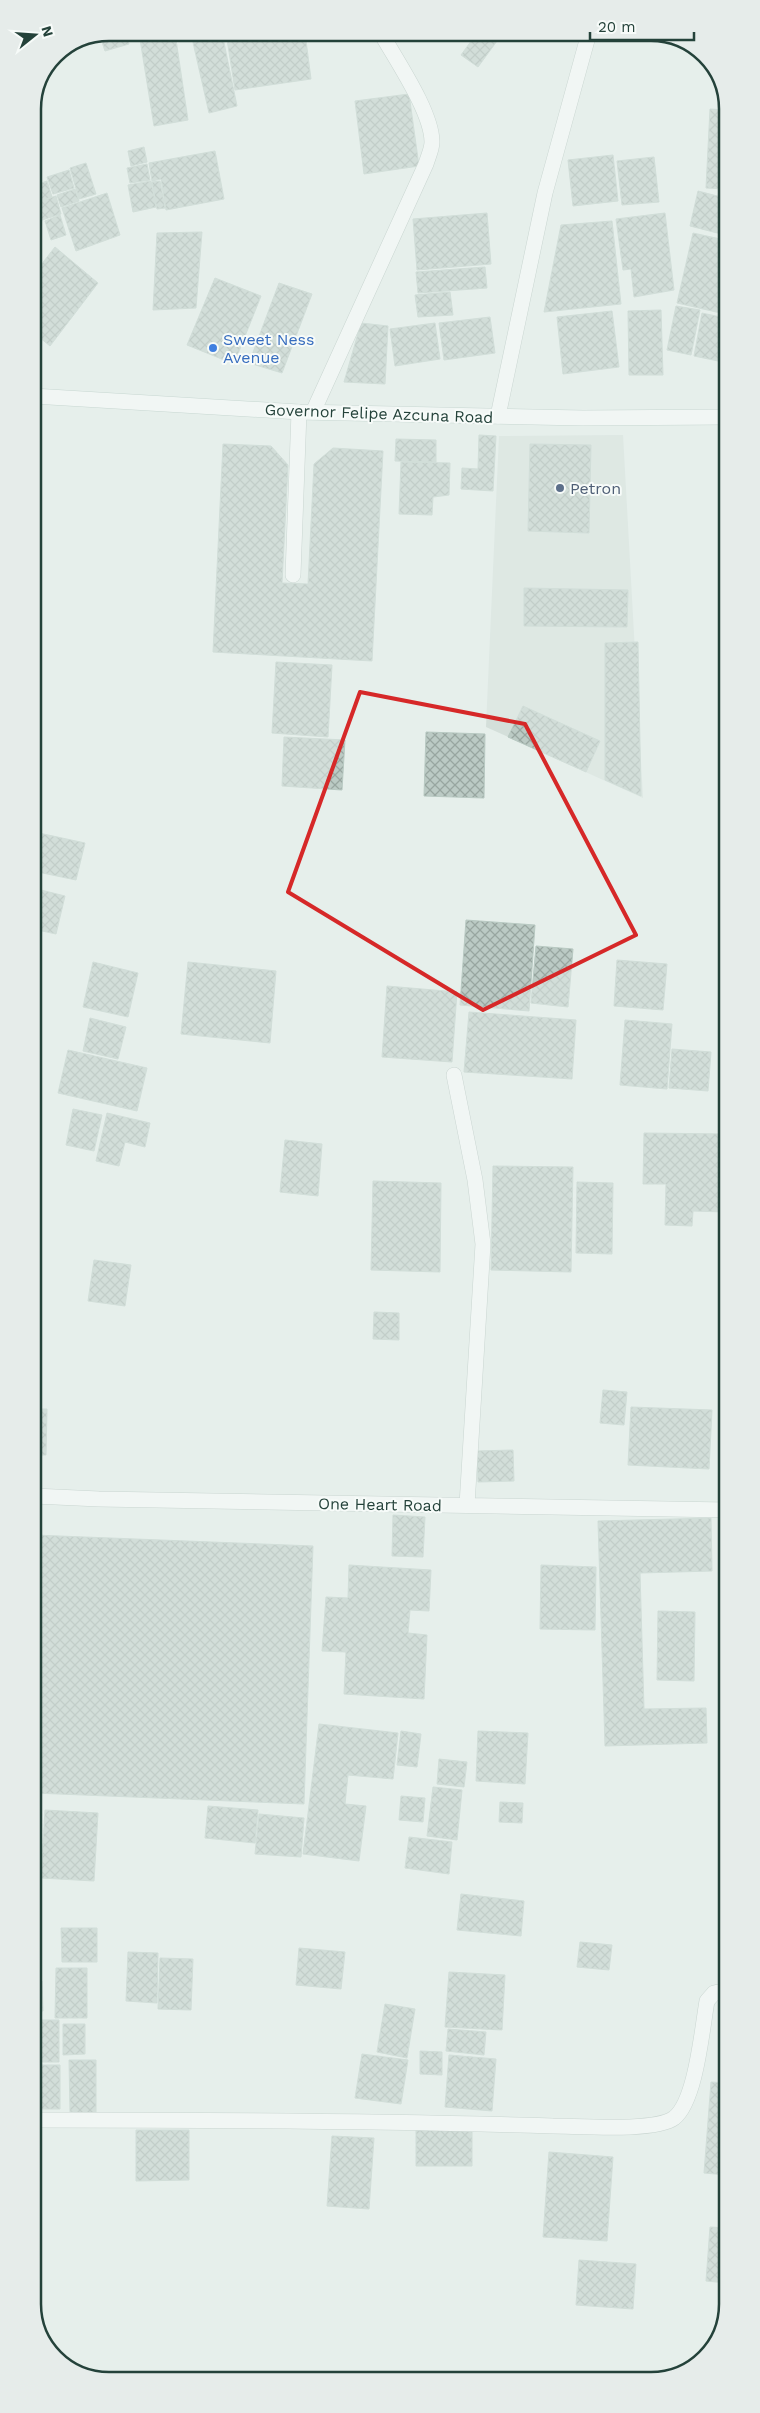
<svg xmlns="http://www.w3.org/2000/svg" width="760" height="2413" font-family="'Work Sans',sans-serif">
  <defs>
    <pattern id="building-cross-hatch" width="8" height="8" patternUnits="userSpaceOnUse" patternTransform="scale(1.25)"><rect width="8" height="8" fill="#bbcac4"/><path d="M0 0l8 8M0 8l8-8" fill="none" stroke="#98a6a0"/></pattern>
  </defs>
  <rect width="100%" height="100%" fill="#e6efeb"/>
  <path fill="#d4dfda" d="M623 435 643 798 486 727 499 436Z"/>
  <path fill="url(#building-cross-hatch)" stroke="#b8c9c2" d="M109 32 125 33 129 44 105 51 100 36Z
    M139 33H175L188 120 154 126Z
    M175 33H207L176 38Z
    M217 33H222L237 106 209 113 192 38Z
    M226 33H305L311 79 235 90Z
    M477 33H486L497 41 478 67 461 55Z
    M409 94 419 166 364 174 355 101Z
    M710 109 725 110V189L706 188Z
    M144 147 147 162 131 166 128 151Z
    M215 151 224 199 166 210 161 179 152 181 149 163Z
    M613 155 618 201 573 206 568 160Z
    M654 157 659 202 622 205 617 161Z
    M86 163 96 194 79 199 70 168Z
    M147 164 150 180 130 183 127 168Z
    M69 170 74 188 53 194 47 177Z
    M47 181 52 197 35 202 33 186Z
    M151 181 156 207 133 212 128 185Z
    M160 181 165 208 157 209 152 182Z
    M75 189 79 201 61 207 57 195Z
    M698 191 725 198V235L690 226Z
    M107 193 120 235 76 251 62 208Z
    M56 196 61 214 42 220 37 202Z
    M33 197 39 217 33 219Z
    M487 213 491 264 417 270 413 219Z
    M665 213 674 290 634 297 631 269 623 270 616 219Z
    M60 215 66 235 51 240 45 221Z
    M612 221 621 304 544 312 561 225Z
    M202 232 196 308 153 310 157 233Z
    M693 233 725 240V314L677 303Z
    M55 247 98 283 50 346 33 332V275Z
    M485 267 487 288 418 293 416 272Z
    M215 278 261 296 234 364 187 345Z
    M279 283 312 294 282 373 249 363Z
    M450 292 453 315 418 317 415 295Z
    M676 306 700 310 691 355 667 350Z
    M661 310 663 375H629L628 311Z
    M612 311 619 367 563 374 557 317Z
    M702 313 725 318 723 362 694 356Z
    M490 317 495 353 444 360 439 323Z
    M361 323 388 326 385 384 344 382Z
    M435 323 440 359 395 366 390 329Z
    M479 435 496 436 493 491 461 489 462 468 478 469Z
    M396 439 436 440V462L395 461Z
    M223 444 271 446 288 465 282 583 308 584 314 464 333 448 383 451 372 661 213 652Z
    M530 444 591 445 589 533 528 531Z
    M401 462 450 463 449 495 433 497 432 515 399 514Z
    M524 588 628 590 627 627 524 626Z
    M33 637H39L36 684H33Z
    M638 642 641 796 605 780V643Z
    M276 662 332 665 328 737 272 733Z
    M523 706 600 741 586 772 508 737Z
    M426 732 485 734 484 798 424 796Z
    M284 737 345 740 342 790 282 786Z
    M39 833 85 843 76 880 33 871V858Z
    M33 888 65 896 56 934 33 929Z
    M466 920 535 925 529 1011 460 1005Z
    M536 946 573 949 568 1007 531 1003Z
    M617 960 667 964 663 1010 614 1006Z
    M93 962 138 973 128 1017 83 1007Z
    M188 962 276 971 270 1043 181 1034Z
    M387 986 457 992 452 1062 382 1057Z
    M469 1012 576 1020 572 1079 464 1072Z
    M90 1018 126 1027 118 1059 83 1051Z
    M625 1020 672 1024 667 1089 620 1085Z
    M672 1049 711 1052 708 1091 669 1088Z
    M68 1050 147 1068 137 1111 58 1093Z
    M73 1109 102 1115 94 1151 66 1145Z
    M107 1113 150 1123 145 1147 125 1142 119 1166 96 1161Z
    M644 1133 726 1134V1212L693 1211 692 1226 665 1225 666 1184H643Z
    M285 1140 322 1144 318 1196 280 1192Z
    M493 1166 573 1167 571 1272 491 1270Z
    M373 1181 441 1183 440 1272 371 1270Z
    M577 1182 613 1183 612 1254 576 1253Z
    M94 1260 131 1265 125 1306 88 1301Z
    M374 1312 399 1313V1340L373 1339Z
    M603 1390 627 1392 624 1425 600 1423Z
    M631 1407 712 1410 709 1469 628 1465Z
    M34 1409H47L46 1455H34Z
    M513 1450 514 1481 478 1482 477 1451Z
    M393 1515 425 1517 423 1557 392 1556Z
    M711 1518 712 1571 640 1573 644 1709 706 1708 707 1743 605 1746 598 1521Z
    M34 1535 313 1546 304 1804 34 1793Z
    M349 1565 431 1570 429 1611 410 1610 408 1633 427 1635 424 1699 344 1694 346 1652 322 1651 326 1597 348 1598Z
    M541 1565 596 1567 595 1630 540 1629Z
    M658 1611 695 1612 694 1681 657 1680Z
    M319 1724 398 1733 393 1779 348 1775 345 1804 366 1806 359 1861 303 1854Z
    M401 1731 421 1734 417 1767 397 1765Z
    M478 1731 528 1733 525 1784 476 1781Z
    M439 1759 467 1762 464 1787 437 1784Z
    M433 1787 462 1790 457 1840 427 1836Z
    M401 1796 425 1798 423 1822 399 1820Z
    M500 1802 523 1803 522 1823 499 1822Z
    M208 1806 258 1810 255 1843 205 1838Z
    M45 1810 98 1813 94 1881 41 1878Z
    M259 1814 304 1818 301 1857 255 1854Z
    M34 1825H40L38 1866 35 1865Z
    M409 1837 452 1842 449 1874 405 1868Z
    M461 1894 524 1901 521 1936 457 1930Z
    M61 1928H97V1962H62Z
    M580 1942 612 1945 609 1970 577 1967Z
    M299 1948 345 1952 341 1989 296 1985Z
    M35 1949H38V1974H35Z
    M128 1952 158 1953 157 2003 126 2001Z
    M160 1958 193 1959 191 2010 158 2009Z
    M56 1968H87V2018H55Z
    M449 1972 505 1975 502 2030 445 2027Z
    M35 1980 42 1981 43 2011H35Z
    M385 2004 415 2009 407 2058 377 2052Z
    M35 2020H59V2062H35Z
    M63 2024H85V2054L63 2055Z
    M448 2029 486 2032 484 2055 446 2051Z
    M420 2051 442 2052V2075L420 2074Z
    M362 2054 408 2060 401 2104 355 2098Z
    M449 2055 496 2059 492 2111 445 2107Z
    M69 2060H96V2113L70 2112Z
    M35 2065H60V2109H35Z
    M711 2082 727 2083V2175L704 2173Z
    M416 2129 472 2130V2166H416Z
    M136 2130H189V2180L136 2181Z
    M332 2136 374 2138 369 2209 327 2206Z
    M549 2152 613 2157 607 2241 543 2237Z
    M710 2227 727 2228V2283L706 2281Z
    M579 2260 636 2264 633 2309 576 2305Z"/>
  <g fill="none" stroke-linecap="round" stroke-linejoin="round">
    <g stroke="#a8b8b2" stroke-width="16">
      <path id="lane" d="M293 575 299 412"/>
    </g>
    <g stroke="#a8b8b2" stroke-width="16">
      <path id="street" d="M313 412 426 164C428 157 432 149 432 142 432 112 396 60 381 33
        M498 416 545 193 589 33
        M454 1075 475 1180 483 1244 467 1505
        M34 1496 99 1499 727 1510
        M35 2120C208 2120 380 2121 553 2126 579 2126 655 2132 674 2118 696 2101 702 2029 707 2001L714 1993 727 1990"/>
    </g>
    <g stroke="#a4bbb3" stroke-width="16">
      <path id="secondary" d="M33 396 299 412 583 418 725 417"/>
    </g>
    <use href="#lane" stroke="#fff" stroke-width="15"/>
    <use href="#street" stroke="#fff" stroke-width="15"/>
    <use href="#secondary" stroke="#fff" stroke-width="15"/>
  </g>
  <path d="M0 0H760V2413H0ZM360 692 525 724 636 935 483 1010 288 892Z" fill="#e6efeb" fill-opacity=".55" fill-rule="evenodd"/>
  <path fill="none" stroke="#d62828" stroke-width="4" stroke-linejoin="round" d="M360 692 525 724 636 935 483 1010 288 892Z"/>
  <circle fill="#3f7fe0" stroke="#f7fbf9" stroke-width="2" cx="213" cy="348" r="5"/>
  <circle fill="#5c6f8a" stroke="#f7fbf9" stroke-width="2" cx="560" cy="488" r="5"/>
  <g text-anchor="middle" stroke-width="4" stroke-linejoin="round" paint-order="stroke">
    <g font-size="16" fill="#366cbe" stroke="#f7fbf9" text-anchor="start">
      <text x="223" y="345">Sweet Ness<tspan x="223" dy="18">Avenue</tspan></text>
    </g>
    <g font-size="16" fill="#24423a" stroke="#f7fbf9">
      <text transform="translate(379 413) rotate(2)" y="6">Governor Felipe Azcuna Road</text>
      <text transform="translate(380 1504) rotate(1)" y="6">One Heart Road</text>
    </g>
    <g font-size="16" fill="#4e5e75" stroke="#f7fbf9" text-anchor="start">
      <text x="570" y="494">Petron</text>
    </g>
  </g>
  <path d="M0 0H760V2413H0ZM109 41H651A68 68 0 0 1 719 109V2304A68 68 0 0 1 651 2372H109A68 68 0 0 1 41 2304V109A68 68 0 0 1 109 41Z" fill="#e6ecea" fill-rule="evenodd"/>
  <path fill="none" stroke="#24423a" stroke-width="2.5" d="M109 41H651A68 68 0 0 1 719 109V2304A68 68 0 0 1 651 2372H109A68 68 0 0 1 41 2304V109A68 68 0 0 1 109 41Z"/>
  <g transform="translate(35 35) rotate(73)" stroke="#f7fbf9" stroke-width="4" paint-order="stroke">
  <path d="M0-4L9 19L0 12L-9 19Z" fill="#24423a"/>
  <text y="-8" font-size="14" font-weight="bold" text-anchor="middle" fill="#24423a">N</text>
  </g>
  <path d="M590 32v8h104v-8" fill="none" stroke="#24423a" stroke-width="2.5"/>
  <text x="598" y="32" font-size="15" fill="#24423a" stroke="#f7fbf9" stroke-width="4" paint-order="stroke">20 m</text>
</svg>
